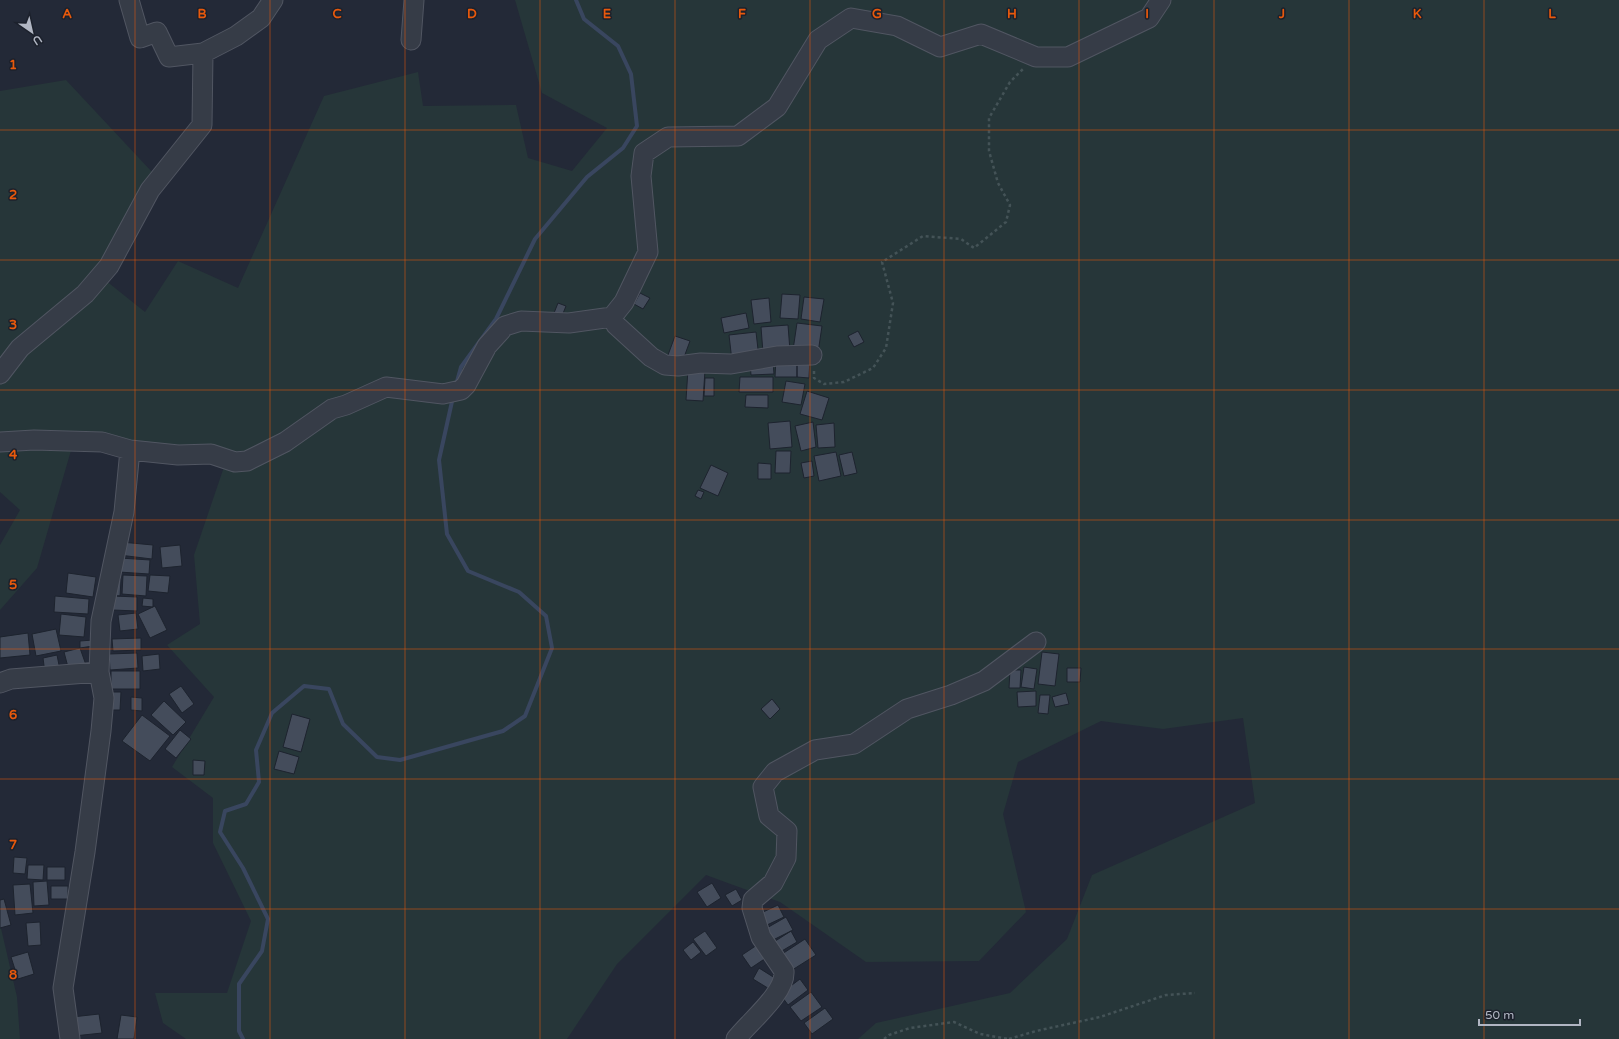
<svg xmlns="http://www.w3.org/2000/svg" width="1619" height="1039" font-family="'Varela Round',sans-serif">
  <rect width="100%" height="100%" fill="#232937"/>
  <path fill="#263639" d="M515 0H1619V1039H858L876 1023 1010 993 1067 939 1092 875 1255 803 1243 718 1163 729 1101 721 1018 762 1003 814 1026 912 979 961 866 962 780 902 706 875 617 964 567 1039H186L163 1023 155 993H227L251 921 213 843V798L172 767 214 697 167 645 200 624 194 555 226 461 72 447 37 568 0 610V545L20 510 0 492V91L66 80 152 172 105 280 145 312 178 261 238 288 324 96 418 72 423 106 516 105 528 158 572 171 607 128 542 93Z
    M0 924 17 997 20 1039H0Z"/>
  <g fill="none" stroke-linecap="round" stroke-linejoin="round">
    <path stroke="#39465f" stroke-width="4" d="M456 385 461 367 496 319 535 239 587 177 623 148 637 126 631 74 618 46 584 19 576 0
      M243 1039 239 1031V984L262 951 268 919 243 868 220 832 225 811 246 804 259 782 256 750 272 713 304 686 329 689 343 724 377 757 400 760 503 731 525 716 552 648 546 616 519 592 468 571 447 534 439 460 453 397"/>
  </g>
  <path fill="#444c5b" stroke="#1d232e" d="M640 293 650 298 643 309 634 304Z
    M782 294 800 295 798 319 780 318Z
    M804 297 824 299 820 322 801 319Z
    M769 298 771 322 754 324 751 300Z
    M558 303 566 306 560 321 552 318Z
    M746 313 749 328 724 333 721 318Z
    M797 323 822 326 818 353 793 350Z
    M788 325 790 351 763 353 761 327Z
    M858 331 864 342 854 347 848 336Z
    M756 332 759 358 732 361 729 335Z
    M675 336 690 341 683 360 668 355Z
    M776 358H797V377H775Z
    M797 358H810L809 378 797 377Z
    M773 361 774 374 751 375 750 363Z
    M688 369 705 370 703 401 686 400Z
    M740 377H773V392H739Z
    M705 378H714V396H704Z
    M786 381 805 384 801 405 782 402Z
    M807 391 829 398 822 420 800 414Z
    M746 395H768V408L745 407Z
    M790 421 792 447 770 449 768 423Z
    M813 422 816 447 801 451 795 426Z
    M834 423 835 447 818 448 816 425Z
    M776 451H791L790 473H775Z
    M836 452 841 476 819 481 814 456Z
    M852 452 857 473 844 476 839 455Z
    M812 461 814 476 804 478 801 463Z
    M758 463 771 464V479H758Z
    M711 465 728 473 718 496 700 488Z
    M698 490 704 492 701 499 695 496Z
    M121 542 153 545 152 559 119 555Z
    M180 545 182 566 162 568 160 547Z
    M120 558 150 560 149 574 119 572Z
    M68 573 96 577 93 597 66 593Z
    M123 575 147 576 146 596 122 594Z
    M150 575 170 576 168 593 148 591Z
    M112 579 121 580 120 596 110 595Z
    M55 596 89 599 88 614 54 612Z
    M114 596 137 597V611L113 610Z
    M143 598 153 599V607L142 606Z
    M155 606 167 630 150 638 138 614Z
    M136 613 138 629 120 631 118 615Z
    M61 614 86 617 84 637 59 635Z
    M56 629 61 651 36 656 32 634Z
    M28 633 30 655 0 658V637Z
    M141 638V650L113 651 112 639Z
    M93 640V646L80 648V641Z
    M80 648 86 665 69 671 64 652Z
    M1042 652 1059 654 1055 686 1038 684Z
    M137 653 138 668 110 670 109 654Z
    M159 654 160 669 143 671 142 656Z
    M57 655 60 670 45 673 43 658Z
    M1024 667 1037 669 1034 689 1021 687Z
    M1067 668H1081L1080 682H1067Z
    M1010 670H1021L1020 688H1009Z
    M111 671H140V689H111Z
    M181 686 194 704 182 713 169 694Z
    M1036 691V706L1018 707 1017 692Z
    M108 692H121L120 710H107Z
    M1066 693 1069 704 1055 707 1052 697Z
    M1040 695H1050L1048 714 1038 713Z
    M131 697 142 698V711L131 710Z
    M772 699 780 709 770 719 761 709Z
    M164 701 186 722 173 735 151 715Z
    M292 714 310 719 301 752 283 747Z
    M142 715 170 736 150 761 122 741Z
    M180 730 191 739 176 758 165 749Z
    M279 751 299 757 294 774 274 769Z
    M193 760 205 761 204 775H193Z
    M14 857 27 858 25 874 13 873Z
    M28 865H44L43 880 27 879Z
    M47 867H65V880H47Z
    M47 881 49 905 34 906 33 882Z
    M712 883 721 898 707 907 697 892Z
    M30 884 33 913 15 915 13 885Z
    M51 886H68V899H51Z
    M736 889 742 900 732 906 725 895Z
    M4 899 11 925 0 928V900Z
    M778 905 784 917 767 925 761 913Z
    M786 917 793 930 771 941 765 929Z
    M40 922 41 945 28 946 26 923Z
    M705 931 717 948 706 956 693 939Z
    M791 931 797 942 775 955 769 945Z
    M805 939 816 955 789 972 779 956Z
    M693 942 701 952 691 960 683 950Z
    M757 945 766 958 751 968 742 955Z
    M28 952 34 974 18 979 11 957Z
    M759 968 778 980 771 990 753 979Z
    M800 979 808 990 788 1005 780 994Z
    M811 992 822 1007 801 1021 790 1007Z
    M825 1008 833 1019 812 1034 804 1023Z
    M99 1014 102 1033 74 1036 72 1017Z
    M121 1015 137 1017 134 1039H117Z"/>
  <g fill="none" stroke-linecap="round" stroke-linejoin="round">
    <g stroke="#515662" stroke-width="21">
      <path id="minor" d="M129 0 140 38 157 32 169 57 203 53 236 36 261 18 273 0
        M411 40 414 0
        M612 317 624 302 648 252 641 176 644 153 668 137 738 136 777 107 818 40 851 18 897 26 940 47 981 34 1036 57H1068L1149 18 1161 0
        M0 374 20 348 85 294 109 266 150 190 202 125 203 53
        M0 442 34 440 102 442 130 450 178 455 211 454 235 462 247 461 285 442 332 409 346 405 386 387 443 394 461 390 466 385 487 346 505 326 521 321 569 323 612 317 616 325 651 357 665 365 678 366 701 363 731 364 777 356 812 355
        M0 683 11 679 99 672
        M70 1039 63 988 85 852 101 731 104 698 99 672 101 621 124 512 130 450
        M736 1039C749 1022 786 993 784 971L761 937 752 908 753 900 773 883 786 858 787 831 769 816 763 787 775 772 815 750 854 744 907 709 951 695 984 681 1036 642"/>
    </g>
    <path stroke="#445357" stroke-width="2.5" stroke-dasharray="3 3" stroke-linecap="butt" d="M814 371V378L824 384 844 382 873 368 886 348 893 303 882 262 923 236 961 239 974 248 1006 222 1010 205 998 183 989 151V118L1010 82 1024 68
      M884 1039 889 1035 910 1028 954 1022 980 1034 1008 1039
      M1009 1039 1036 1031 1100 1017 1166 995 1195 993"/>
    <use href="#minor" stroke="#363c47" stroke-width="19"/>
  </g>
  <path fill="none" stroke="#e8590c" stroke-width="1" stroke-opacity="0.55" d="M135 0V1039M270 0V1039M405 0V1039M540 0V1039M675 0V1039M810 0V1039M944 0V1039M1079 0V1039M1214 0V1039M1349 0V1039M1484 0V1039M0 130H1619M0 260H1619M0 390H1619M0 520H1619M0 649H1619M0 779H1619M0 909H1619"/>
  <g font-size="13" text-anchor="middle" font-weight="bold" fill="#e8590c" stroke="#1c212c" stroke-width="3" stroke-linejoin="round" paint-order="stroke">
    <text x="67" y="18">A</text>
    <text x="202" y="18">B</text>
    <text x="337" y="18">C</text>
    <text x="472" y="18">D</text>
    <text x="607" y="18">E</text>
    <text x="742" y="18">F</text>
    <text x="877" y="18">G</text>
    <text x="1012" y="18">H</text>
    <text x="1147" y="18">I</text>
    <text x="1282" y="18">J</text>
    <text x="1417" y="18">K</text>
    <text x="1552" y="18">L</text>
    <text x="13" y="69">1</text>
    <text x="13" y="199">2</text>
    <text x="13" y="329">3</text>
    <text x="13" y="459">4</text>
    <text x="13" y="589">5</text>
    <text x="13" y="719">6</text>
    <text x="13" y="849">7</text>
    <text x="13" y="979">8</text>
  </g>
  <g transform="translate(32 32) rotate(146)" stroke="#1c212c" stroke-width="3" paint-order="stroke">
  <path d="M0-3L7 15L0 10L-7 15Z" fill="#b1b6c3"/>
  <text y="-6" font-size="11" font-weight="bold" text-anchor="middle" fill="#b1b6c3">U</text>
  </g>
  <path d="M1479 1019v6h101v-6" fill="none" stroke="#b1b6c3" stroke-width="2"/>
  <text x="1485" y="1019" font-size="12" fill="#b1b6c3" stroke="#1c212c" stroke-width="3" paint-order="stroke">50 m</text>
</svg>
